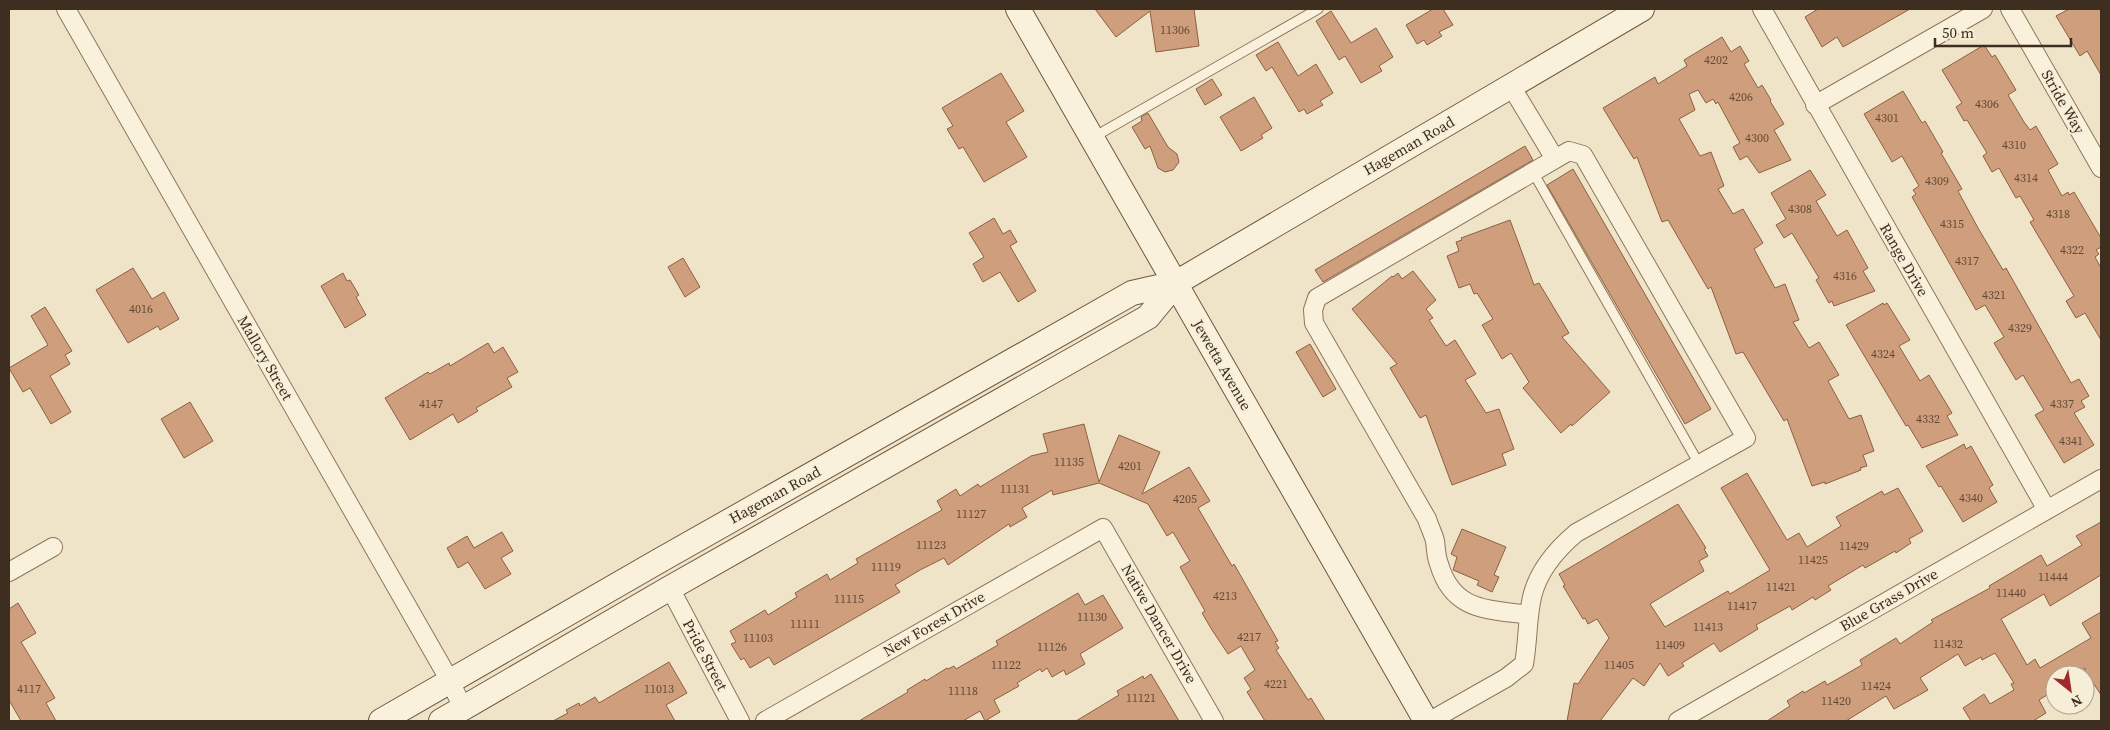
<svg xmlns="http://www.w3.org/2000/svg" width="2110" height="730" font-family="'Source Serif 4',serif">
  <rect width="100%" height="100%" fill="#f0e4c8"/>
  <path fill="#cf9f7d" stroke="#8d5f41" d="M1095 9H1194L1199 46 1156 52 1150 11 1116 37Z
    M1433 9H1443L1453 25 1439 32 1442 36 1427 45 1424 40 1417 44 1406 25Z
    M1818 9H1910L1843 47 1837 37 1822 47 1805 17Z
    M2069 9H2101V75L2087 51 2080 56 2056 16Z
    M1331 11 1351 43 1376 28 1393 57 1379 66 1382 71 1361 83 1345 56 1339 60 1316 21Z
    M1722 37 1731 52 1740 46 1749 61 1744 64 1758 88 1762 85 1771 100 1770 101 1784 124 1774 130 1791 160 1759 173 1747 156 1740 160 1733 147 1740 143 1718 102 1716 104 1713 99 1706 103 1698 90 1689 94 1695 110 1679 119 1700 156 1711 152 1724 186 1718 189 1733 214 1743 209 1763 243 1754 249 1775 288 1785 284 1799 320 1793 322 1809 348 1819 342 1839 375 1828 381 1849 419 1861 415 1874 451 1863 455 1867 466 1860 468 1861 470 1825 484V482L1812 486 1787 419 1784 421 1743 352 1736 354 1711 287 1708 289 1668 220 1662 222 1637 157 1634 159 1603 108 1655 77 1658 84 1687 66 1684 60Z
    M1278 42 1298 76 1316 64 1333 93 1320 101 1323 105 1307 114 1304 109 1299 112 1272 67 1266 71 1256 55Z
    M1984 45 1992 57 1995 55 2016 90 2008 95 2024 122 2030 130 2036 126 2058 164 2048 170 2062 196 2068 192 2069 195 2074 192 2101 238V247L2096 250 2099 254 2095 257 2101 268V340L2085 313 2076 318 2066 301 2074 296 2030 222 2034 220 2020 196 2016 198 1999 168 1992 172 1983 156 1987 153 1967 120 1964 121 1956 107 1962 103 1942 70Z
    M1001 73 1024 111 1006 122 1027 157 984 182 963 147 959 149 947 129 953 126 942 108Z
    M1212 79 1222 95 1205 105 1196 89Z
    M1903 91 1922 123 1925 121 1943 152 1941 153 1962 189 1958 191 1978 228 2003 270 2006 268 2071 383 2079 379 2089 396 2081 401 2085 407 2074 413 2094 445 2064 463 2035 415 2044 410 2023 375 2016 380 1994 343 2004 337 1985 305 1976 310 1912 197 1916 194 1913 190 1919 186 1902 156 1892 162 1864 114Z
    M1254 97 1272 128 1261 135 1263 138 1241 151 1220 117Z
    M1148 113 1168 147 1177 154 1179 162 1173 170 1165 172 1158 168 1150 146 1145 149 1132 127 1142 121 1141 117Z
    M1525 146 1533 160 1323 282 1315 270Z
    M1573 169 1711 409 1685 424 1547 185Z
    M1810 170 1826 195 1816 201 1837 236 1847 230 1868 268 1863 271 1875 291 1834 306 1832 301 1829 303 1816 280 1819 278 1792 233 1784 238 1776 225 1786 219 1771 193Z
    M994 218 1003 234 1010 230 1017 242 1010 246 1036 291 1018 302 1000 272 983 282 973 264 984 257 969 233Z
    M1510 220 1534 285 1539 283 1569 333 1562 337 1610 392 1572 426 1571 424 1561 433 1523 388 1529 382 1511 353 1502 359 1482 325 1493 319 1477 293 1474 294 1470 284 1459 288 1447 256 1459 251 1456 242 1462 240 1461 238Z
    M683 258 700 287 685 297 668 267Z
    M133 268 152 299 164 292 179 319 160 330 158 326 128 343 96 290Z
    M1413 271 1436 300 1426 309 1433 318 1429 320 1446 346 1455 340 1476 374 1465 380 1486 413 1499 409 1514 449 1502 454 1506 465 1452 485 1426 415 1420 418 1390 368 1397 364 1352 309 1392 276 1393 277 1398 273 1402 279Z
    M343 273 347 281 350 280 359 295 356 297 366 315 345 328 321 286Z
    M1883 303 1884 305 1887 303 1910 340 1899 346 1920 381 1929 375 1952 413 1947 416 1958 435 1922 448 1908 425 1906 426 1846 325Z
    M45 307 72 351 65 355 70 364 50 376 71 412 51 424 30 388 23 392 9 368 48 345 31 316Z
    M488 343 494 353 503 347 518 372 507 378 512 387 476 408 478 411 458 423 453 414 410 440 385 398 428 372 430 374 449 363 450 366Z
    M1310 344 1336 389 1323 397 1296 352Z
    M190 402 213 441 184 458 161 419Z
    M1084 424 1099 482 1119 435 1160 452 1142 494 1189 467 1210 501 1198 508 1232 566 1234 564 1278 641 1275 642 1279 648 1276 650 1308 700 1311 698 1325 721H1265L1247 692 1251 689 1244 678 1255 670 1241 646 1228 654 1212 630 1202 613 1205 611 1180 567 1190 561 1173 532 1167 536 1148 504 1099 483 1053 495 1052 490 1022 508 1027 517 1010 527 1009 524 948 565 944 558 920 570 895 585 900 592 774 665 769 657 750 668 744 658 741 660 731 644 736 642 730 631 765 610 768 615 797 597 795 593 827 574 830 580 858 563 856 559 942 510 937 501 956 489 960 496 978 484 980 487 1031 456 1048 452 1043 434Z
    M1964 444 1966 449 1971 446 1980 462 1993 485 1989 488 1997 502 1963 522 1941 486 1939 487 1926 466Z
    M1747 473 1787 540 1799 533 1807 547 1841 526 1836 517 1882 491 1884 495 1898 488 1923 531 1909 539 1911 543 1896 553 1895 551 1865 568 1863 565 1828 586 1831 590 1815 600 1813 597 1792 610 1790 606 1756 625 1758 629 1720 652 1714 643 1682 663 1684 666 1668 676 1660 663 1644 686 1633 678 1600 721H1567L1574 683 1578 684 1609 638 1597 619 1588 624 1585 618 1583 619 1563 586 1565 585 1559 574 1678 504 1706 548 1704 549 1708 556 1699 561 1704 571 1650 604 1665 627 1728 591 1730 594 1770 570 1721 488Z
    M2101 522V575L2050 606 2044 594 2001 619 2027 665 2035 659 2040 668 2091 638 2082 623 2101 612V695L2092 681 2085 685V668L2073 675H2055V685L2048 690 2050 693 2039 700 2046 713 2033 721H1971L1963 708 1984 694 1990 704 2014 690 2011 684 2014 683 1995 653 1982 660 1981 657 1965 666 1958 654 1920 678 1928 690 1894 709 1886 696 1846 721H1767L1790 706 1787 701 1803 691 1804 693 1825 681 1827 685 1862 665 1860 660 1896 638 1900 644 1933 622 1931 620 1990 588 1989 586 2041 555 2047 566 2082 545 2076 536Z
    M1462 529 1506 547 1494 575 1499 577 1492 592 1477 585 1479 581 1453 570 1457 557 1451 554Z
    M502 532 513 551 501 558 511 574 485 589 468 562 458 568 447 548 467 536 474 548Z
    M1078 593 1085 605 1103 595 1123 628 1080 654 1085 664 1066 675 1064 670 1052 677 1047 668 1042 672 1040 669 1017 683 1019 686 994 700 1000 712 985 721 980 711 963 721H859L908 692 907 690 925 679 926 681 947 668 948 669 954 666 956 669 998 645 996 641Z
    M18 603 36 633 21 642 55 698 46 703 56 721H21L9 700V609Z
    M669 662 687 693 666 705 675 721H553L568 713 566 710 579 703 580 706 595 697 599 703Z
    M1151 674 1179 721H1076L1119 695 1117 691 1143 676 1144 679Z"/>
  <g fill="none" stroke-linecap="round" stroke-linejoin="round">
    <g stroke="#8d765c" stroke-width="11">
      <path id="lane" d="M1092 138 1318 9
        M1533 172 1699 464"/>
    </g>
    <g stroke="#8d765c" stroke-width="20">
      <path id="street" d="M66 9 450 681 463 708
        M1762 9 2047 510
        M2010 9 2101 168
        M1511 86 1555 159
        M1815 105 1983 9
        M9 572 53 547
        M670 588 740 721
        M765 721 1103 528 1214 721
        M1430 721 1506 678 1524 664C1528 642 1527 619 1532 597 1538 571 1556 550 1576 533L1746 438 1583 155 1569 151 1317 298 1313 310 1314 323 1427 519C1429 526 1433 533 1435 541 1436 548 1436 557 1439 564 1453 612 1488 609 1529 615
        M1678 721 2101 479"/>
    </g>
    <g stroke="#6f573f" stroke-width="26">
      <path id="secondary" d="M1018 9 1426 721
        M381 721 657 562 1132 293 1176 283 1642 9
        M441 721 670 588 1148 317 1176 283"/>
    </g>
    <use href="#lane" stroke="#faf1dc" stroke-width="9"/>
    <use href="#street" stroke="#faf1dc" stroke-width="18"/>
    <use href="#secondary" stroke="#faf1dc" stroke-width="24"/>
  </g>
  <g text-anchor="middle" stroke-width="4" stroke-linejoin="round" paint-order="stroke">
    <g font-size="12" fill="#624a37">
      <text x="1175" y="34">11306</text>
      <text x="1716" y="64">4202</text>
      <text x="1741" y="101">4206</text>
      <text x="1987" y="108">4306</text>
      <text x="1887" y="122">4301</text>
      <text x="1757" y="142">4300</text>
      <text x="2014" y="149">4310</text>
      <text x="2026" y="182">4314</text>
      <text x="1937" y="185">4309</text>
      <text x="1800" y="213">4308</text>
      <text x="2058" y="218">4318</text>
      <text x="1952" y="228">4315</text>
      <text x="2072" y="254">4322</text>
      <text x="1967" y="265">4317</text>
      <text x="1845" y="280">4316</text>
      <text x="1994" y="299">4321</text>
      <text x="141" y="313">4016</text>
      <text x="2020" y="332">4329</text>
      <text x="1883" y="358">4324</text>
      <text x="431" y="408">4147</text>
      <text x="2062" y="408">4337</text>
      <text x="1928" y="423">4332</text>
      <text x="2071" y="445">4341</text>
      <text x="1069" y="466">11135</text>
      <text x="1130" y="470">4201</text>
      <text x="1015" y="493">11131</text>
      <text x="1971" y="502">4340</text>
      <text x="1185" y="503">4205</text>
      <text x="971" y="518">11127</text>
      <text x="931" y="549">11123</text>
      <text x="1854" y="550">11429</text>
      <text x="1813" y="564">11425</text>
      <text x="886" y="571">11119</text>
      <text x="2053" y="581">11444</text>
      <text x="1781" y="591">11421</text>
      <text x="2011" y="597">11440</text>
      <text x="1225" y="600">4213</text>
      <text x="849" y="603">11115</text>
      <text x="1742" y="610">11417</text>
      <text x="1092" y="621">11130</text>
      <text x="805" y="628">11111</text>
      <text x="1708" y="631">11413</text>
      <text x="1249" y="641">4217</text>
      <text x="758" y="642">11103</text>
      <text x="1948" y="648">11432</text>
      <text x="1670" y="649">11409</text>
      <text x="1052" y="651">11126</text>
      <text x="1006" y="669">11122</text>
      <text x="1619" y="669">11405</text>
      <text x="1276" y="688">4221</text>
      <text x="1876" y="690">11424</text>
      <text x="29" y="693">4117</text>
      <text x="659" y="693">11013</text>
      <text x="963" y="695">11118</text>
      <text x="1141" y="702">11121</text>
      <text x="1836" y="705">11420</text>
    </g>
    <g font-size="15" fill="#3d2e20" stroke="#f7eed8">
      <text transform="translate(2063 102) rotate(60)" y="5">Stride Way</text>
      <text transform="translate(1409 146) rotate(-30)" y="5">Hageman Road</text>
      <text transform="translate(1904 260) rotate(60)" y="5">Range Drive</text>
      <text transform="translate(265 358) rotate(60)" y="5">Mallory Street</text>
      <text transform="translate(1222 365) rotate(60)" y="5">Jewetta Avenue</text>
      <text transform="translate(775 495) rotate(-29)" y="5">Hageman Road</text>
      <text transform="translate(1889 600) rotate(-30)" y="5">Blue Grass Drive</text>
      <text transform="translate(934 624) rotate(-30)" y="5">New Forest Drive</text>
      <text transform="translate(1159 624) rotate(60)" y="5">Native Dancer Drive</text>
      <text transform="translate(705 655) rotate(62)" y="5">Pride Street</text>
    </g>
  </g>
  <rect width="2110" height="730" fill="none" stroke="#3d2e20" stroke-width="20"/>
  <g transform="translate(2070 690) rotate(150)"><circle r="24" fill="#f7eed8" stroke="#ada18e"/>
  <path d="M0-4L9 19L0 12L-9 19Z" fill="#9e2a2b"/>
  <text y="-8" font-size="14" font-weight="bold" text-anchor="middle" fill="#3d2e20">N</text>
  </g>
  <path d="M1935 38v8h136v-8" fill="none" stroke="#3d2e20" stroke-width="2.5"/>
  <text x="1942" y="38" font-size="15" fill="#3d2e20" stroke="#f7eed8" stroke-width="4" paint-order="stroke">50 m</text>
</svg>
